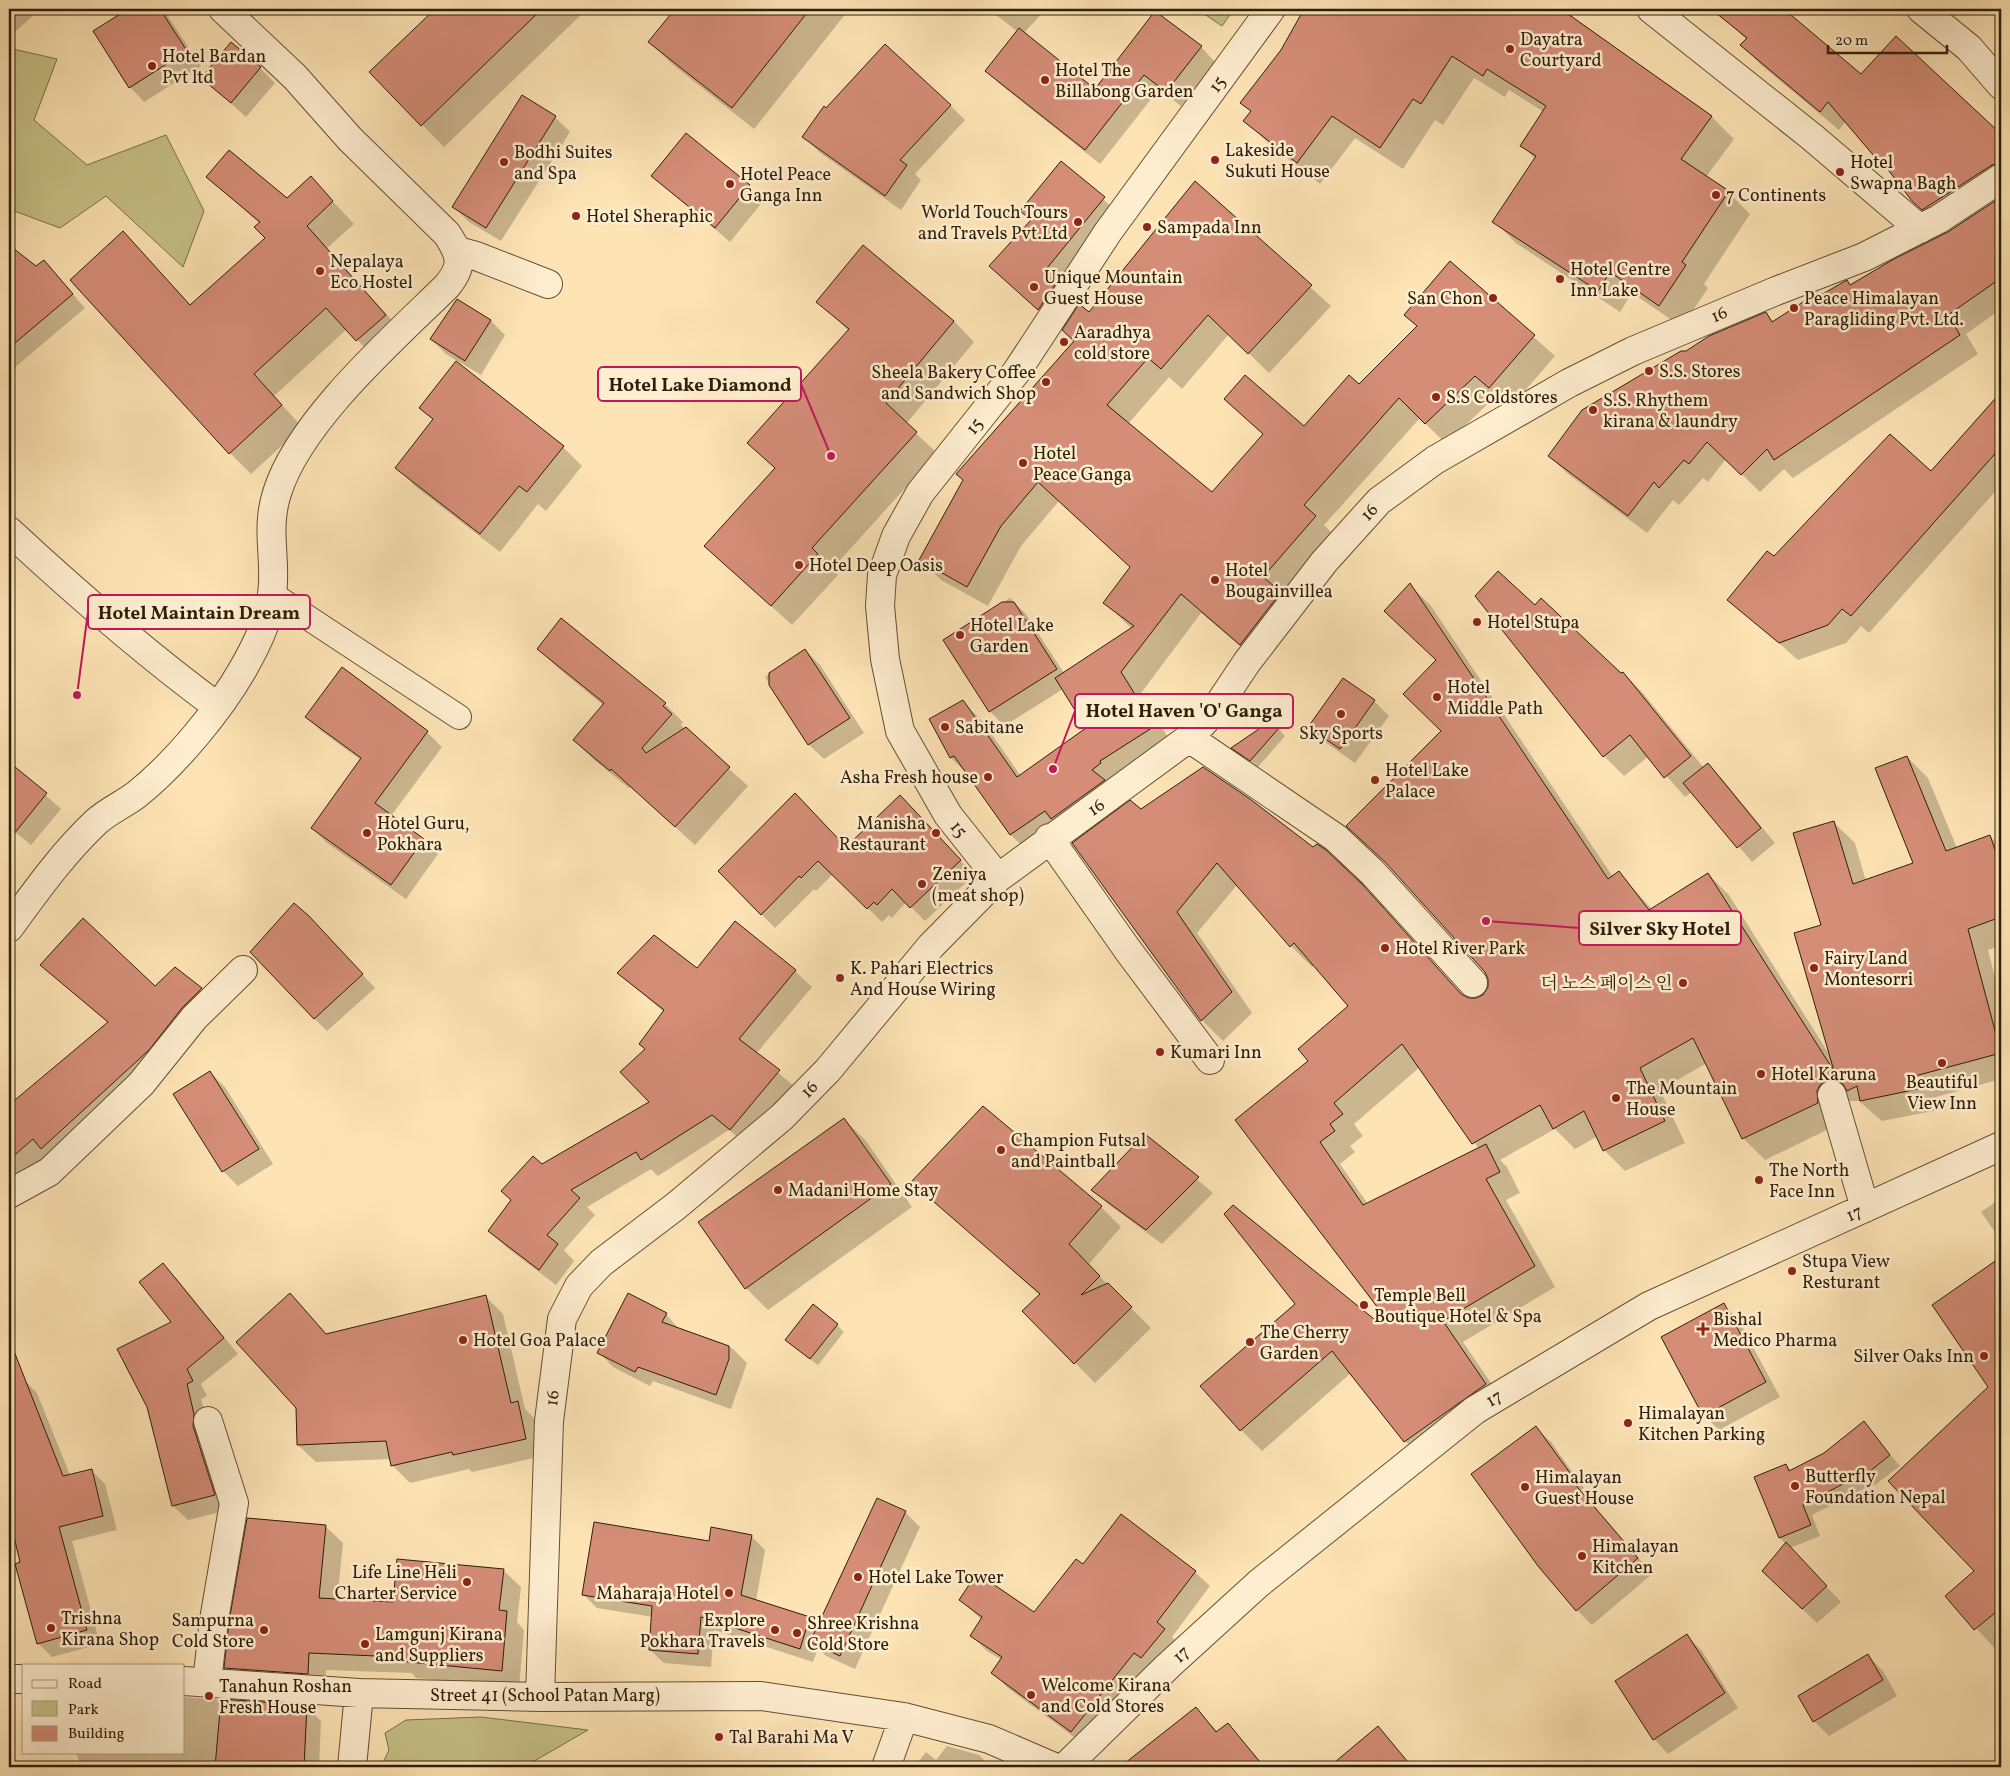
<svg xmlns="http://www.w3.org/2000/svg" width="2010" height="1776" font-family="Vollkorn,'Noto Serif KR',serif">
  <rect width="100%" height="100%" fill="#fee4b5"/>
  <filter id="stains"><feTurbulence type="fractalNoise" baseFrequency=".004" numOctaves="4"/><feColorMatrix values="0 0 0 0 .2 0 0 0 0 .09 0 0 0 0 .02 0 0 0 .5 -.17"/></filter>
  <radialGradient id="worn" r=".72"><stop offset=".6" stop-color="#630" stop-opacity="0"/><stop offset="1" stop-color="#630" stop-opacity=".3"/></radialGradient>
  <path fill="#c6c288" stroke="#7a7048" d="M1197 9H1234L1222 26Z
    M13 49 57 59 34 120 87 165 166 135 204 211 183 267 106 196 60 228 9 209V51Z
    M481 1717 588 1730 524 1767H381L389 1750 385 1733 406 1720Z"/>
  <path fill="#0003" fill-rule="evenodd" d="M9 9H41L9 37Z
    M131 9H163L201 66 144 102 130 87 95 31Z
    M437 9H587L444 147 371 72Z
    M677 9H844L847 12 754 129 672 64 650 42Z
    M988 9H1046L1024 33 1096 90 1201 47 1215 62 1181 106 1159 89 1100 164 1001 85 986 71 1017 31Z
    M1349 9H1567L1573 15 1572 17 1712 117 1734 139 1706 177 1728 192 1750 214 1704 284 1708 288 1682 327 1632 293 1620 312 1516 243 1494 221 1535 159 1522 145 1544 112 1509 90 1505 97 1474 78 1443 125 1435 120 1403 169 1355 138 1320 184 1267 142 1245 120 1252 112 1242 103 1329 41Z
    M1714 9H1781L1887 99 1922 62 2001 136V189L1932 220 1913 201 1889 169 1846 121 1839 130 1760 64 1742 45 1747 40Z
    M1998 9H2001V24L1993 14Z
    M260 68 275 83 246 117 203 78Z
    M950 105 965 120 915 174 921 180 901 210 819 152 804 137 826 110Z
    M555 117 570 132 501 241 469 222 454 207Z
    M1061 163 1119 213 1054 323 990 266 1031 220 1022 211Z
    M653 176 749 186 764 200 730 242Z
    M208 177 287 200 311 178 354 224 327 248 407 337 378 362 347 329 274 396 302 427 251 474 230 453 123 233 191 306 266 239 260 224Z
    M1195 183 1331 306 1269 373 1229 334 1182 389 1169 377 1128 424 1213 494 1264 435 1226 399 1304 428 1359 386 1418 327 1406 315 1450 263 1555 356 1510 408 1496 396 1446 444 1420 418 1324 525 1336 537 1261 664 1201 613 1141 693 1174 747 1031 855 1011 835 972 778 951 758 963 702 983 722 1021 776 1088 729 1063 689 1004 726 990 711 944 641 1010 598 1025 613 1064 673 1132 629 1105 603 1131 568 1059 501 1021 546 988 606 941 580 920 560 1075 342 1089 314Z
    M2001 198V309L1966 334 1978 354 1793 478 1784 469 1760 492 1726 459 1708 482 1703 478 1679 505 1673 500 1647 533 1568 474 1549 456 1583 411 1710 337 1765 314 1774 322 1847 282 1851 286 1948 233Z
    M9 247 36 268 44 261 85 308 13 369 9 365Z
    M818 302 954 321 974 342 906 424 937 453 832 569 838 575 792 625 727 566 776 469 748 442 849 331Z
    M490 320 505 335 481 375 446 354 431 339Z
    M1997 399 2001 403V485L1869 633 1861 626 1846 643 1798 660 1729 599 1775 558 1931 473Z
    M421 408 563 447 582 466 546 511 538 504 500 552 416 487 397 468 433 420Z
    M1410 585 1431 606 1613 877 1619 873 1652 909 1708 874 1729 895 1829 1054 1823 926 1833 822 1855 843 1866 881 1915 863 1907 757 1928 778 1957 848 1990 836 2001 848V945L1988 950 2001 1000V1079L1936 1097 1938 1110 1882 1121 1859 1101H1849L1841 1106 1839 1124 1765 1160 1744 1139 1707 1063 1660 1090 1685 1143 1625 1171 1604 1150 1598 1136 1575 1149 1555 1129 1500 1160 1507 1167 1520 1193 1506 1200 1555 1287 1463 1342 1506 1405 1426 1462 1405 1441 1351 1373 1262 1451 1241 1430 1297 1304 1374 1320 1382 1312 1237 1120 1310 1061 1350 1006 1315 965 1312 967 1291 946 1237 885 1197 933 1252 1013 1223 1041 1202 1020 1074 844 1141 811 1361 885 1465 997 1476 1000 1484 996 1489 989 1490 980 1486 972 1393 870 1347 826 1443 731 1437 660ZM1420 1067 1479 1149 1368 1204 1340 1164 1355 1152 1350 1146 1363 1136 1354 1124Z
    M1535 607 1621 675 1623 673 1643 693 1704 768 1708 765 1723 780 1775 843 1752 862 1692 792 1685 797 1649 756 1624 776 1604 756Z
    M538 649 665 704 683 722 681 725 685 729 748 786 695 845 631 787 629 788 593 759 574 740 603 705 557 667Z
    M805 650 820 665 864 733 824 759 809 745 765 677Z
    M342 669 427 732 442 747 391 816 423 840 438 854 406 899 327 843 312 828 361 760 321 731 307 717Z
    M1343 680 1374 701 1389 716 1355 763 1325 742 1310 727Z
    M1278 728 1285 736 1258 767 1233 748Z
    M9 763 61 809 31 845 9 827Z
    M914 811 974 875 925 921 906 902 892 918 889 915 882 922 833 874 816 891 814 889 775 928 719 871 846 848Z
    M322 931 375 988 327 1031 314 1018Z
    M41 965 155 988 176 968 219 1007 18 1186 9 1177V1106L108 1023Z
    M697 970 795 971 812 987 756 1054 796 1088 747 1145 729 1130 658 1176 651 1169 587 1207 595 1215 564 1250 574 1261 556 1285 506 1247 489 1231 542 1166 651 1103 646 1049 664 1012 618 973Z
    M210 1072 225 1087 273 1164 238 1186 223 1171 174 1095Z
    M983 1107 1101 1207 1121 1227 1088 1265 1151 1328 1095 1383 1024 1311 1040 1295 913 1182Z
    M844 1119 866 1141 912 1207 768 1310 746 1288Z
    M1145 1135 1213 1193 1162 1244 1108 1204 1093 1190Z
    M2001 1198V1241L1981 1212Z
    M2001 1259V1649L1998 1652 1947 1596 1976 1571 1989 1387 1933 1305Z
    M162 1264 177 1279 238 1354 201 1384 207 1396 201 1399 229 1510 188 1520 173 1506V1322Z
    M290 1295 327 1335 485 1296 503 1314 525 1409 536 1420 543 1456 472 1472 469 1469 410 1483 392 1465 391 1459 316 1462 298 1445Z
    M1723 1304 1738 1319 1780 1397 1719 1430 1704 1415Z
    M666 1314 680 1330 732 1348 747 1363 731 1409 653 1381 650 1386 613 1367 599 1352Z
    M837 1325 844 1332 818 1365 794 1347Z
    M23 1379 37 1393 70 1475 91 1470 105 1484 117 1530 72 1541 100 1644 52 1657 38 1643 9 1510V1385Z
    M1863 1423 1900 1466 1875 1485 1873 1484 1812 1515 1820 1536 1790 1548 1841 1602 1817 1623 1778 1586 1786 1544 1780 1538 1756 1477 1786 1465 1792 1471 1824 1454Z
    M1536 1428 1551 1442 1584 1488 1581 1490 1652 1574 1592 1625 1577 1610Z
    M877 1500 905 1512 920 1527 855 1669 826 1656 818 1648 813 1662 714 1630 711 1667 664 1663 650 1650 653 1617 597 1608 583 1594 710 1543 752 1537 765 1550 756 1601 810 1618 818 1627Z
    M325 1526 343 1543 337 1601 394 1603 503 1570 521 1587 517 1622 524 1630 519 1688 416 1678 412 1673 326 1670 325 1691 243 1685 226 1668Z
    M1195 1572 1210 1586 1172 1637 1179 1644 1086 1746 1008 1688 993 1673 1002 1660 987 1651 972 1636 982 1620 960 1600 1034 1614Z
    M1687 1636 1702 1651 1738 1708 1668 1754 1654 1739Z
    M1868 1656 1883 1671 1897 1696 1829 1736 1814 1721 1799 1697Z
    M184 1697 306 1706 321 1721 319 1767H81L76 1752H184Z
    M1196 1709 1218 1732 1228 1725 1266 1767H1126L1124 1766Z
    M1378 1728 1413 1767H1331Z
    M947 1746 979 1755 991 1767H914L926 1752 936 1760Z
    M669 1762 674 1767H660Z"/>
  <path fill="#d58d78" stroke="#2e1f09" d="M128 9H160L187 51 129 88 93 31Z
    M435 9H542L421 126 369 72Z
    M675 9H810L732 108 648 42Z
    M1304 9H1561L1712 116 1681 159 1729 191 1682 262 1686 265 1659 306 1610 272 1598 291 1492 222 1536 156 1520 146 1546 106 1487 69 1483 76 1452 56 1421 104 1413 99 1380 148 1332 116 1297 163 1243 121 1251 111 1240 103 1281 50Z
    M1711 9H1784L1861 74 1896 36 2001 134V163L1992 165 1922 210 1912 201 1876 154 1874 156 1828 102 1820 112 1740 45 1747 38Z
    M1155 11 1202 46 1166 92 1144 75 1085 150 985 71 1019 28 1095 89Z
    M231 42 261 67 231 103 201 78Z
    M885 44 951 105 900 160 907 165 885 196 802 137 824 106 826 108Z
    M522 95 556 116 486 228 452 207Z
    M686 133 750 185 715 228 651 176Z
    M229 150 287 198 311 176 333 201 307 226 386 315 356 341 326 308 254 374 282 405 229 454 70 280 123 231 190 305 265 238 254 227 260 222 206 177Z
    M1061 161 1105 197 1043 273 1056 283 1038 310 989 266 1031 220 1020 211Z
    M1195 181 1312 285 1248 354 1208 315 1161 369 1148 358 1107 405 1212 492 1263 434 1224 399 1245 375 1304 426 1349 375 1359 384 1417 326 1404 315 1450 261 1535 335 1489 388 1475 376 1425 424 1399 398 1304 505 1316 516 1263 577 1281 592 1240 645 1181 594 1121 672 1155 726 1100 761 1101 763 1092 770 1105 780 1051 819 1045 811 1010 835 954 756 950 758 929 719 963 700 1017 777 1086 728 1055 678 1134 626 1103 603 1130 567 1038 482 1001 526 967 587 919 560 963 480 956 474 1074 341 1062 330 1079 304 1089 312Z
    M2001 197V278L1948 315 1960 335 1774 460 1767 449 1741 475 1707 442 1689 464 1684 460 1659 488 1654 482 1628 516 1548 456 1582 410 1681 351H1686L1709 336 1766 312 1772 322 1817 293 1819 296 1847 280 1850 285 1894 259 1948 232Z
    M9 245 36 266 44 260 73 294 9 348Z
    M863 245 954 321 886 403 917 432 812 548 818 554 771 606 704 546 775 468 747 443 849 329 816 302Z
    M457 299 491 320 465 361 430 339Z
    M456 361 564 446 527 492 519 486 480 534 395 468 433 419 419 408Z
    M2001 392V447L1851 616 1842 609 1828 625 1779 643 1727 600 1767 551 1774 556 1890 434 1931 471Z
    M1498 571 1535 605 1541 598 1621 673 1623 672 1691 756 1664 778 1630 735 1603 757 1475 596Z
    M1410 583 1608 879 1619 871 1649 910 1708 873 1834 1071 1794 933 1821 925 1793 833 1834 821 1853 884 1913 863 1875 768 1907 756 1946 851 1990 835 2001 867V917L1968 929 2001 1053 1915 1076 1918 1089 1860 1101 1857 1086 1847 1091 1843 1084 1836 1080H1827L1820 1085 1817 1091 1818 1103 1742 1139 1693 1038 1640 1068 1665 1121 1603 1151 1584 1111 1553 1129 1540 1105 1472 1144 1402 1044 1334 1103 1343 1114 1330 1124 1335 1131 1320 1142 1363 1205 1486 1144 1500 1172 1486 1179 1535 1266 1443 1321 1486 1384 1404 1442 1332 1351 1240 1431 1200 1386 1295 1304 1224 1214 1233 1205 1374 1319 1381 1312 1235 1120 1308 1061 1298 1049 1348 1006 1294 943 1290 947 1217 863 1177 912 1232 992 1201 1021 1072 843 1130 800 1141 809 1203 767 1250 799 1313 847 1317 844 1326 850 1362 884 1461 994 1469 998H1476L1483 995 1488 987V979L1485 972 1385 862 1346 826 1441 731 1403 694 1436 660 1384 611Z
    M1002 602H1014L1057 669 989 712 943 640Z
    M561 618 666 703 663 706 672 714 642 748 646 753 686 727 730 767 675 827 611 769 610 771 573 740 604 703 537 649Z
    M805 649 850 718 808 745 769 685V673Z
    M342 667 428 731 375 803 424 839 391 885 311 828 361 758 305 717Z
    M1343 678 1375 700 1340 749 1308 727Z
    M1272 720 1279 728 1250 761 1231 748Z
    M9 762 47 793 9 840Z
    M1708 763 1761 828 1737 848 1683 783Z
    M795 793 846 847 900 795 961 860 910 908 892 889 877 905 874 902 867 909 818 861 801 878 799 876 761 915 718 871Z
    M294 903 309 916 363 974 314 1019 250 952Z
    M83 918 155 986 175 967 202 988 182 1008 149 1050 41 1149 33 1139 9 1160V1105L108 1022 40 965Z
    M735 921 796 970 739 1039 780 1070 730 1130 712 1115 641 1160 636 1152 571 1190 580 1198 547 1235 558 1244 539 1270 488 1231 511 1200 501 1191 533 1156 542 1164 649 1102 620 1072 645 1049 639 1044 664 1010 617 973 654 935 697 968Z
    M210 1071 259 1149 222 1172 173 1094Z
    M983 1106 1102 1206 1069 1244 1100 1276 1081 1295 1108 1283 1132 1307 1074 1364 1022 1311 1040 1294 911 1182Z
    M844 1118 891 1184 745 1289 698 1222Z
    M1145 1134 1199 1177 1146 1230 1091 1190Z
    M2001 1257V1608L1974 1630 1945 1596 1974 1571 1888 1481 1988 1387 1932 1305Z
    M163 1263 224 1338 187 1369 193 1381 187 1384 194 1414 193 1426 215 1495 172 1506 147 1407 117 1349 171 1322 139 1282Z
    M290 1293 326 1334 486 1295 511 1403 518 1401 526 1439 453 1455 452 1452 391 1466 386 1441 297 1445 296 1408 236 1342Z
    M628 1293 667 1313 662 1322 729 1346V1359L716 1395 638 1367 635 1372 597 1353Z
    M1724 1303 1766 1382 1703 1416 1661 1337Z
    M813 1304 838 1324 810 1359 785 1340Z
    M12 1346 63 1476 92 1469 103 1516 59 1527 87 1630 37 1644 15 1564 20 1562 9 1516V1347Z
    M1864 1421 1890 1455 1864 1476 1862 1474 1803 1505 1811 1525 1779 1538 1754 1477 1786 1464 1789 1471 1824 1453Z
    M1536 1426 1570 1473 1567 1475 1638 1558 1576 1611 1538 1566 1471 1474Z
    M877 1498 906 1511 840 1656 810 1642Z
    M1121 1514 1196 1571 1157 1622 1165 1629 1141 1658 1134 1653 1071 1732 991 1673 1002 1657 970 1636 982 1617 959 1600 977 1573 1034 1612 1076 1559 1083 1564Z
    M247 1518 326 1525 319 1598 393 1602 397 1559 504 1569 499 1610 507 1611 502 1671 398 1661V1657L309 1653 308 1674 224 1668 229 1622Z
    M594 1522 709 1541 711 1527 752 1535 741 1595 810 1617 800 1649 701 1617 698 1654 649 1650 652 1606 582 1595Z
    M1786 1542 1827 1586 1802 1609 1762 1571Z
    M1687 1634 1725 1693 1653 1740 1615 1681Z
    M1868 1654 1883 1680 1813 1722 1798 1696Z
    M221 1699 307 1705 304 1767H215Z
    M1196 1707 1216 1732 1228 1723 1264 1767H1120Z
    M1378 1726 1412 1767H1329Z"/>
  <g fill="none" stroke-linecap="round" stroke-linejoin="round">
    <g stroke="#625034" stroke-width="26">
      <path id="lane" d="M272 594 459 717"/>
    </g>
    <g stroke="#625034" stroke-width="30">
      <path id="street" d="M1651 9 1812 137 1920 229
        M1921 9 1969 48 2001 85
        M458 251 476 256 548 284
        M9 531C76 593 144 653 218 707
        M1189 738 1336 838 1373 873 1473 983
        M1049 838 1127 949 1210 1060
        M998 878 948 815 900 731 885 659 880 606 882 575 896 536 920 493 1017 371 1108 232 1271 9
        M9 928C36 891 63 853 96 822 108 811 124 804 136 795 175 764 219 711 243 669 255 648 270 617 272 594 277 560 265 530 277 493 299 421 393 339 447 286 464 265 461 256 447 234L350 139 295 77 223 9
        M1832 1095 1865 1208
        M9 1194 49 1172 141 1084 194 1018 243 970
        M9 1679H24
        M184 1681 359 1693 540 1697 761 1696 904 1717 989 1739 1054 1767
        M207 1682 214 1620 234 1503 208 1421
        M540 1697 549 1421 562 1319 579 1286 601 1263 676 1206 782 1117 828 1070 931 946 998 878 1189 738 1215 710 1247 662 1324 562 1379 501 1435 460 1569 383 1633 351 1776 291 1864 257 1939 219 2001 178
        M352 1767 359 1693
        M886 1767 904 1717
        M1065 1767 1168 1666 1258 1584 1475 1410 1649 1306 2001 1146"/>
    </g>
    <use href="#lane" stroke="#feedcf" stroke-width="24"/>
    <use href="#street" stroke="#feedcf" stroke-width="28"/>
  </g>
  <g fill="#8f2418" stroke="#feedcf" stroke-width="2">
    <circle cx="1510" cy="49" r="5"/>
    <circle cx="152" cy="66" r="5"/>
    <circle cx="1045" cy="80" r="5"/>
    <circle cx="1215" cy="160" r="5"/>
    <circle cx="504" cy="162" r="5"/>
    <circle cx="1840" cy="172" r="5"/>
    <circle cx="730" cy="184" r="5"/>
    <circle cx="1716" cy="195" r="5"/>
    <circle cx="576" cy="216" r="5"/>
    <circle cx="1078" cy="222" r="5"/>
    <circle cx="1147" cy="227" r="5"/>
    <circle cx="320" cy="271" r="5"/>
    <circle cx="1560" cy="279" r="5"/>
    <circle cx="1034" cy="287" r="5"/>
    <circle cx="1493" cy="298" r="5"/>
    <circle cx="1794" cy="308" r="5"/>
    <circle cx="1064" cy="342" r="5"/>
    <circle cx="1649" cy="371" r="5"/>
    <circle cx="1046" cy="382" r="5"/>
    <circle cx="1436" cy="397" r="5"/>
    <circle cx="1593" cy="410" r="5"/>
    <circle cx="1023" cy="463" r="5"/>
    <circle cx="799" cy="565" r="5"/>
    <circle cx="1215" cy="580" r="5"/>
    <circle cx="1477" cy="622" r="5"/>
    <circle cx="960" cy="635" r="5"/>
    <circle cx="1437" cy="697" r="5"/>
    <circle cx="1341" cy="714" r="5"/>
    <circle cx="945" cy="727" r="5"/>
    <circle cx="988" cy="777" r="5"/>
    <circle cx="1375" cy="780" r="5"/>
    <circle cx="367" cy="833" r="5"/>
    <circle cx="936" cy="833" r="5"/>
    <circle cx="922" cy="884" r="5"/>
    <circle cx="1385" cy="948" r="5"/>
    <circle cx="1814" cy="968" r="5"/>
    <circle cx="840" cy="978" r="5"/>
    <circle cx="1683" cy="983" r="5"/>
    <circle cx="1160" cy="1052" r="5"/>
    <circle cx="1942" cy="1063" r="5"/>
    <circle cx="1761" cy="1074" r="5"/>
    <circle cx="1616" cy="1098" r="5"/>
    <circle cx="1001" cy="1150" r="5"/>
    <circle cx="1759" cy="1180" r="5"/>
    <circle cx="778" cy="1190" r="5"/>
    <circle cx="1792" cy="1271" r="5"/>
    <circle cx="1364" cy="1305" r="5"/>
    <path d="M1700.5 1321.5h5v5h5v5h-5v5h-5v-5h-5v-5h5z"/>
    <circle cx="463" cy="1340" r="5"/>
    <circle cx="1250" cy="1342" r="5"/>
    <circle cx="1984" cy="1356" r="5"/>
    <circle cx="1628" cy="1423" r="5"/>
    <circle cx="1795" cy="1486" r="5"/>
    <circle cx="1525" cy="1487" r="5"/>
    <circle cx="1582" cy="1556" r="5"/>
    <circle cx="858" cy="1577" r="5"/>
    <circle cx="467" cy="1582" r="5"/>
    <circle cx="729" cy="1593" r="5"/>
    <circle cx="51" cy="1628" r="5"/>
    <circle cx="264" cy="1630" r="5"/>
    <circle cx="775" cy="1630" r="5"/>
    <circle cx="797" cy="1633" r="5"/>
    <circle cx="365" cy="1644" r="5"/>
    <circle cx="1031" cy="1695" r="5"/>
    <circle cx="209" cy="1696" r="5"/>
    <circle cx="719" cy="1737" r="5"/>
  </g>
  <g text-anchor="middle" stroke-width="5" stroke-linejoin="round" paint-order="stroke">
    <g font-size="18" fill="#2e1f09" stroke="#feedcf" text-anchor="start">
      <text x="1520" y="45">Dayatra<tspan x="1520" dy="21">Courtyard</tspan></text>
      <text x="162" y="62">Hotel Bardan<tspan x="162" dy="21">Pvt ltd</tspan></text>
      <text x="1055" y="76">Hotel The<tspan x="1055" dy="21">Billabong Garden</tspan></text>
      <text x="1225" y="156">Lakeside<tspan x="1225" dy="21">Sukuti House</tspan></text>
      <text x="514" y="158">Bodhi Suites<tspan x="514" dy="21">and Spa</tspan></text>
      <text x="1850" y="168">Hotel<tspan x="1850" dy="21">Swapna Bagh</tspan></text>
      <text x="740" y="180">Hotel Peace<tspan x="740" dy="21">Ganga Inn</tspan></text>
      <text x="1726" y="201">7 Continents</text>
      <text x="1068" y="218" text-anchor="end">World Touch Tours<tspan x="1068" dy="21">and Travels Pvt.Ltd</tspan></text>
      <text x="586" y="222">Hotel Sheraphic</text>
      <text x="1157" y="233">Sampada Inn</text>
      <text x="330" y="267">Nepalaya<tspan x="330" dy="21">Eco Hostel</tspan></text>
      <text x="1570" y="275">Hotel Centre<tspan x="1570" dy="21">Inn Lake</tspan></text>
      <text x="1044" y="283">Unique Mountain<tspan x="1044" dy="21">Guest House</tspan></text>
      <text x="1483" y="304" text-anchor="end">San Chon</text>
      <text x="1804" y="304">Peace Himalayan<tspan x="1804" dy="21">Paragliding Pvt. Ltd.</tspan></text>
      <text x="1074" y="338">Aaradhya<tspan x="1074" dy="21">cold store</tspan></text>
      <text x="1659" y="377">S.S. Stores</text>
      <text x="1036" y="378" text-anchor="end">Sheela Bakery Coffee<tspan x="1036" dy="21">and Sandwich Shop</tspan></text>
      <text x="1446" y="403">S.S Coldstores</text>
      <text x="1603" y="406">S.S. Rhythem<tspan x="1603" dy="21">kirana &amp; laundry</tspan></text>
      <text x="1033" y="459">Hotel<tspan x="1033" dy="21">Peace Ganga</tspan></text>
      <text x="809" y="571">Hotel Deep Oasis</text>
      <text x="1225" y="576">Hotel<tspan x="1225" dy="21">Bougainvillea</tspan></text>
      <text x="1487" y="628">Hotel Stupa</text>
      <text x="970" y="631">Hotel Lake<tspan x="970" dy="21">Garden</tspan></text>
      <text x="1447" y="693">Hotel<tspan x="1447" dy="21">Middle Path</tspan></text>
      <text x="955" y="733">Sabitane</text>
      <text x="1341" y="739" text-anchor="middle">Sky Sports</text>
      <text x="1385" y="776">Hotel Lake<tspan x="1385" dy="21">Palace</tspan></text>
      <text x="978" y="783" text-anchor="end">Asha Fresh house</text>
      <text x="377" y="829">Hotel Guru,<tspan x="377" dy="21">Pokhara</tspan></text>
      <text x="926" y="829" text-anchor="end">Manisha<tspan x="926" dy="21">Restaurant</tspan></text>
      <text x="932" y="880">Zeniya<tspan x="932" dy="21">(meat shop)</tspan></text>
      <text x="1395" y="954">Hotel River Park</text>
      <text x="1824" y="964">Fairy Land<tspan x="1824" dy="21">Montesorri</tspan></text>
      <text x="850" y="974">K. Pahari Electrics<tspan x="850" dy="21">And House Wiring</tspan></text>
      <text x="1673" y="989" text-anchor="end">더 노스 페이스 인</text>
      <text x="1170" y="1058">Kumari Inn</text>
      <text x="1771" y="1080">Hotel Karuna</text>
      <text x="1942" y="1088" text-anchor="middle">Beautiful<tspan x="1942" dy="21">View Inn</tspan></text>
      <text x="1626" y="1094">The Mountain<tspan x="1626" dy="21">House</tspan></text>
      <text x="1011" y="1146">Champion Futsal<tspan x="1011" dy="21">and Paintball</tspan></text>
      <text x="1769" y="1176">The North<tspan x="1769" dy="21">Face Inn</tspan></text>
      <text x="788" y="1196">Madani Home Stay</text>
      <text x="1802" y="1267">Stupa View<tspan x="1802" dy="21">Resturant</tspan></text>
      <text x="1374" y="1301">Temple Bell<tspan x="1374" dy="21">Boutique Hotel &amp; Spa</tspan></text>
      <text x="1713" y="1325">Bishal<tspan x="1713" dy="21">Medico Pharma</tspan></text>
      <text x="1260" y="1338">The Cherry<tspan x="1260" dy="21">Garden</tspan></text>
      <text x="473" y="1346">Hotel Goa Palace</text>
      <text x="1974" y="1362" text-anchor="end">Silver Oaks Inn</text>
      <text x="1638" y="1419">Himalayan<tspan x="1638" dy="21">Kitchen Parking</tspan></text>
      <text x="1805" y="1482">Butterfly<tspan x="1805" dy="21">Foundation Nepal</tspan></text>
      <text x="1535" y="1483">Himalayan<tspan x="1535" dy="21">Guest House</tspan></text>
      <text x="1592" y="1552">Himalayan<tspan x="1592" dy="21">Kitchen</tspan></text>
      <text x="457" y="1578" text-anchor="end">Life Line Heli<tspan x="457" dy="21">Charter Service</tspan></text>
      <text x="868" y="1583">Hotel Lake Tower</text>
      <text x="719" y="1599" text-anchor="end">Maharaja Hotel</text>
      <text x="61" y="1624">Trishna<tspan x="61" dy="21">Kirana Shop</tspan></text>
      <text x="254" y="1626" text-anchor="end">Sampurna<tspan x="254" dy="21">Cold Store</tspan></text>
      <text x="765" y="1626" text-anchor="end">Explore<tspan x="765" dy="21">Pokhara Travels</tspan></text>
      <text x="807" y="1629">Shree Krishna<tspan x="807" dy="21">Cold Store</tspan></text>
      <text x="375" y="1640">Lamgunj Kirana<tspan x="375" dy="21">and Suppliers</tspan></text>
      <text x="1041" y="1691">Welcome Kirana<tspan x="1041" dy="21">and Cold Stores</tspan></text>
      <text x="219" y="1692">Tanahun Roshan<tspan x="219" dy="21">Fresh House</tspan></text>
      <text x="729" y="1743">Tal Barahi Ma V</text>
    </g>
    <g font-size="18" fill="#2e1f09" stroke="#feedcf">
      <text transform="translate(1217 84) rotate(-54)" y="6">15</text>
      <text transform="translate(1719 314) rotate(-23)" y="6">16</text>
      <text transform="translate(974 426) rotate(-52)" y="6">15</text>
      <text transform="translate(1369 512) rotate(-48)" y="6">16</text>
      <text transform="translate(1096 807) rotate(-35)" y="6">16</text>
      <text transform="translate(959 829) rotate(51)" y="6">15</text>
      <text transform="translate(809 1089) rotate(-46)" y="6">16</text>
      <text transform="translate(1854 1213) rotate(-24)" y="6">17</text>
      <text transform="translate(552 1398) rotate(-83)" y="6">16</text>
      <text transform="translate(1494 1398) rotate(-31)" y="6">17</text>
      <text transform="translate(1181 1654) rotate(-42)" y="6">17</text>
      <text x="545" y="1701">Street 41 (School Patan Marg)</text>
    </g>
  </g>
  <path fill="none" stroke="#c2185b" stroke-width="2" d="M831 456L801 384M77 695L88 612M1053 769L1075 711M1486 921L1579 928"/>
  <g fill="#c2185b" stroke="#feedcf" stroke-width="2">
    <circle cx="831" cy="456" r="5"/>
    <circle cx="77" cy="695" r="5"/>
    <circle cx="1053" cy="769" r="5"/>
    <circle cx="1486" cy="921" r="5"/>
  </g>
  <g fill="#feedcf" stroke="#c2185b" stroke-width="2">
    <rect x="598" y="367" width="203" height="34" rx="5"/>
    <rect x="88" y="595" width="222" height="34" rx="5"/>
    <rect x="1075" y="694" width="218" height="34" rx="5"/>
    <rect x="1579" y="911" width="162" height="34" rx="5"/>
  </g>
  <g font-size="19" text-anchor="middle" font-weight="bold" fill="#2e1f09">
    <text x="700" y="391">Hotel Lake Diamond</text>
    <text x="199" y="619">Hotel Maintain Dream</text>
    <text x="1184" y="717">Hotel Haven 'O' Ganga</text>
    <text x="1660" y="935">Silver Sky Hotel</text>
  </g>
  <rect width="2010" height="1776" fill="none" stroke="#fee4b5" stroke-width="30"/>
  <rect x="10" y="10" width="1990" height="1756" fill="none" stroke="#2e1f09" stroke-width="2.5"/>
  <rect x="15" y="15" width="1980" height="1746" fill="none" stroke="#2e1f09"/>
  <rect x="22" y="1664" width="162" height="90" fill="#feedcf" stroke="#ab9b80"/>
  <rect x="32" y="1680" width="25" height="8" fill="#feedcf" stroke="#ab9b80"/>
  <text x="68" y="1688" font-size="15" fill="#2e1f09">Road</text>
  <rect x="32" y="1701" width="25" height="15" fill="#c6c288" stroke="#ab9b80"/>
  <text x="68" y="1714" font-size="15" fill="#2e1f09">Park</text>
  <rect x="32" y="1726" width="25" height="15" fill="#d58d78" stroke="#ab9b80"/>
  <text x="68" y="1738" font-size="15" fill="#2e1f09">Building</text>
  <path d="M1828 45v8h119v-8" fill="none" stroke="#2e1f09" stroke-width="2.5"/>
  <text x="1835" y="45" font-size="15" fill="#2e1f09" stroke="#feedcf" stroke-width="4" paint-order="stroke">20 m</text>
  <rect width="100%" height="100%" filter="url(#stains)"/>
  <rect width="100%" height="100%" fill="url(#worn)"/>
</svg>
